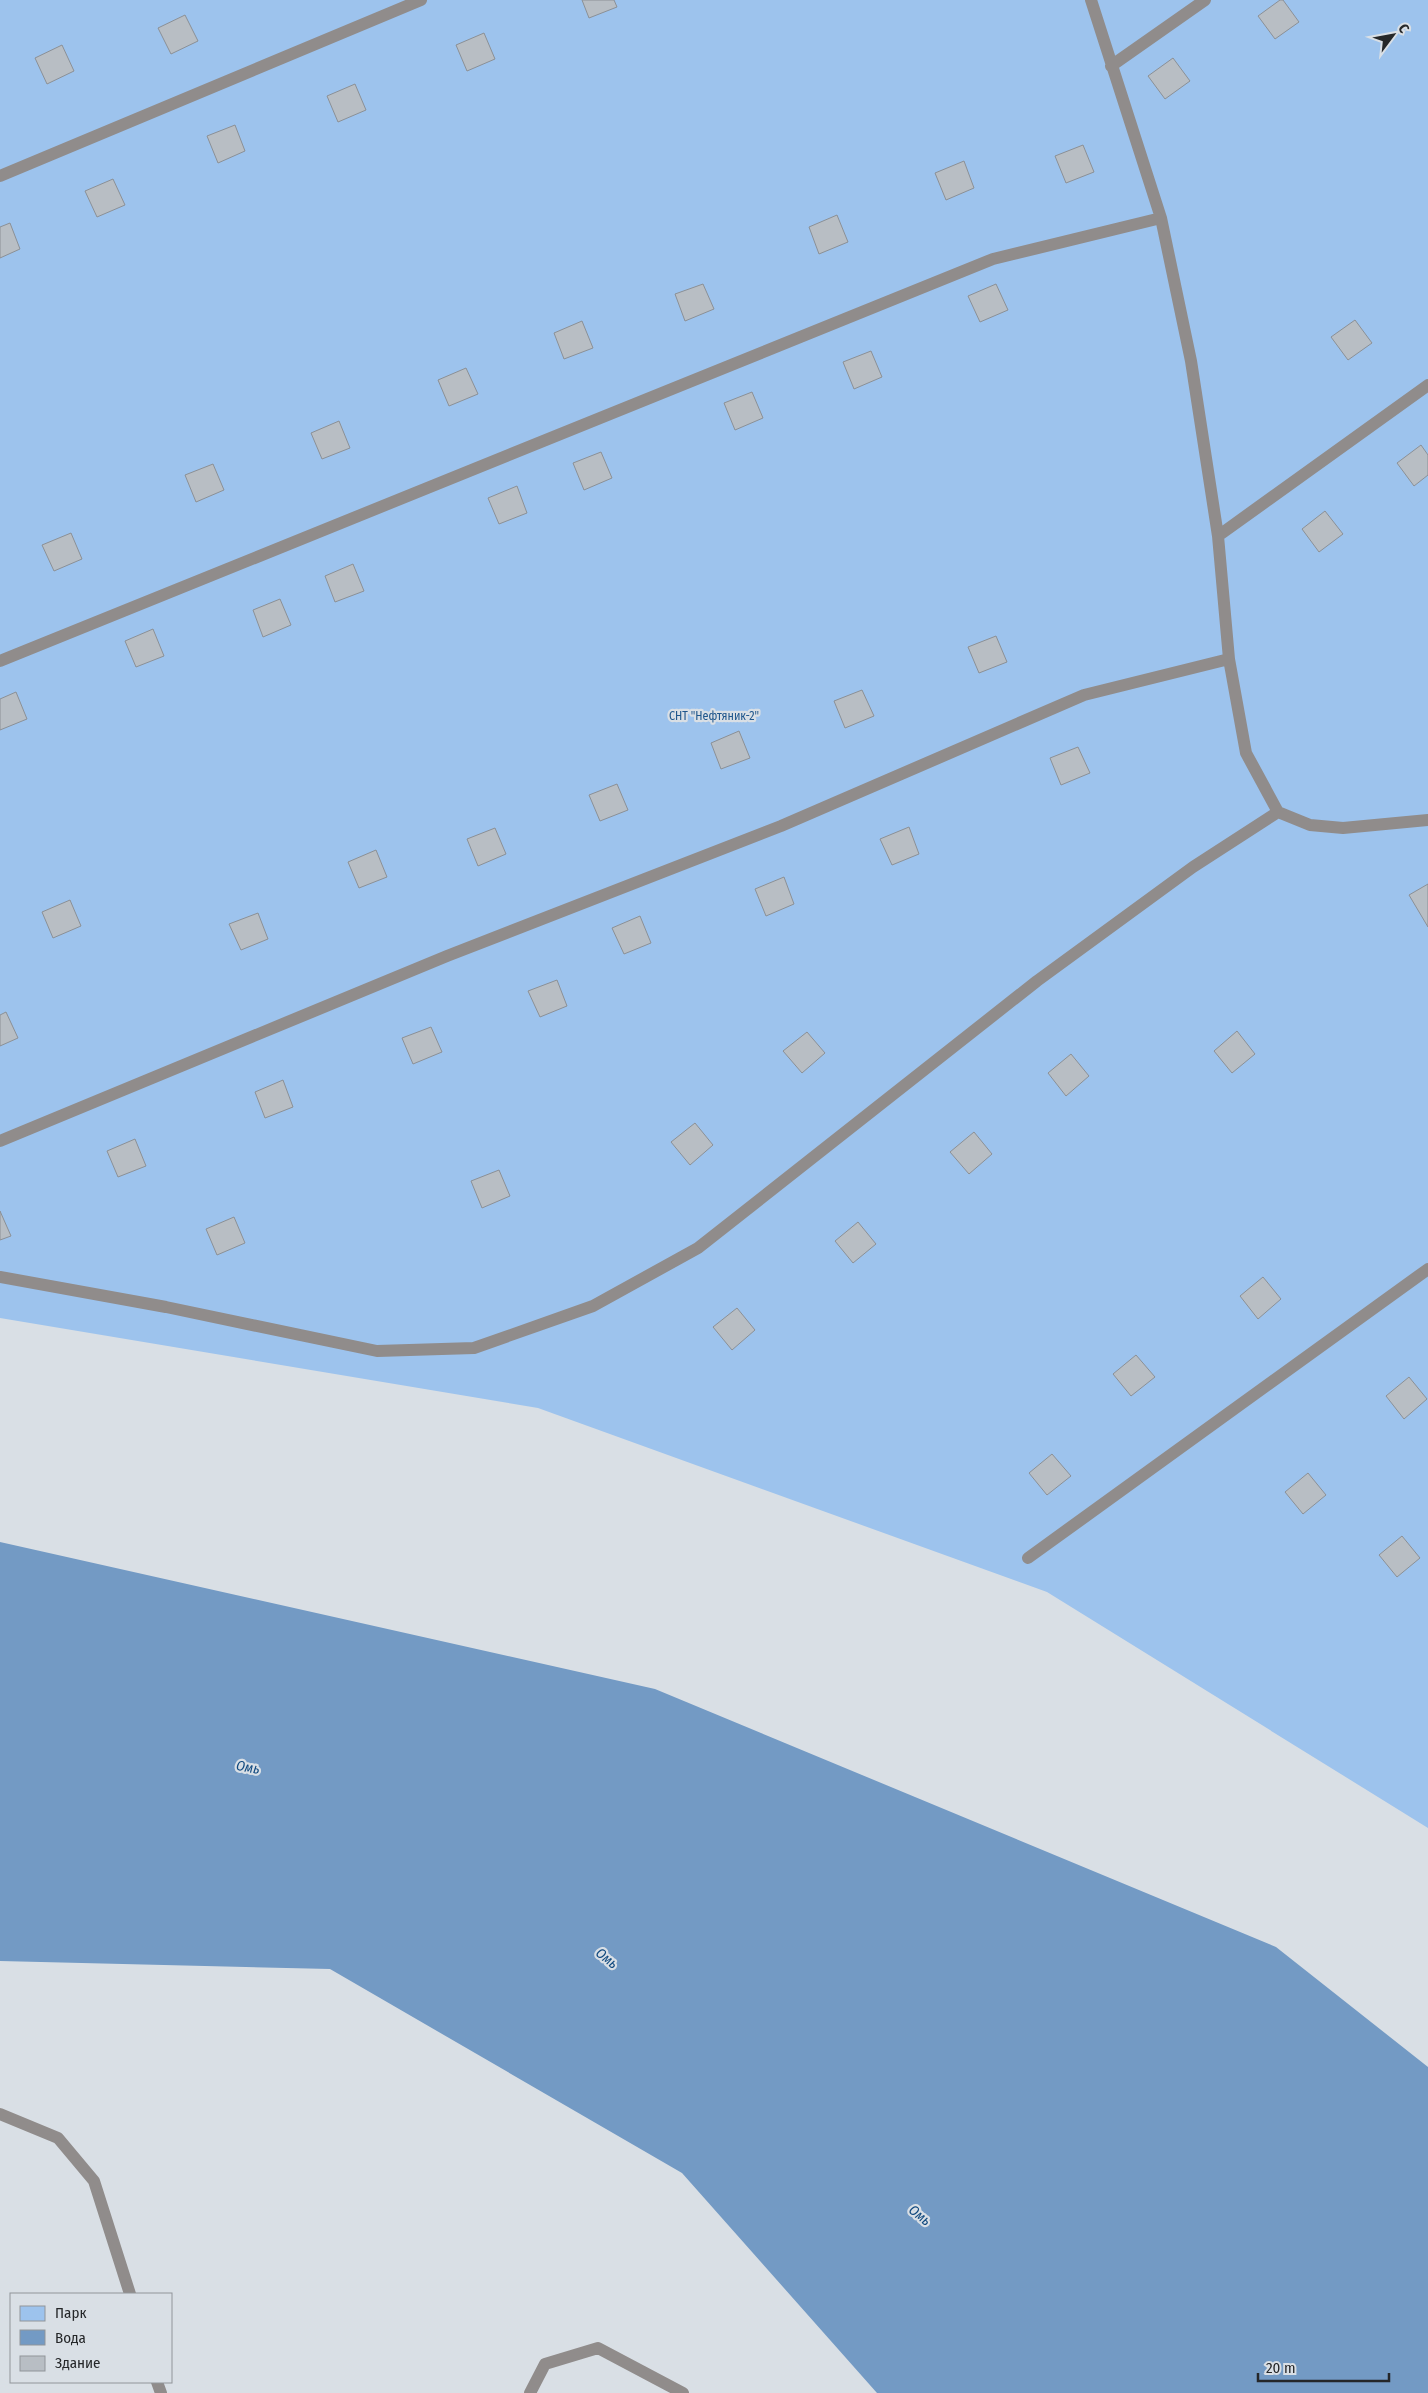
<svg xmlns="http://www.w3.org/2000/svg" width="1428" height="2393" font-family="'Fira Sans Condensed',sans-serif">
  <rect width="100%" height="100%" fill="#d9dfe5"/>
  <path fill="#9dc3ed" d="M0 0H1428V1828L1047 1592 538 1408 0 1318Z"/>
  <path fill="#739ac4" d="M0 1542 655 1689 1276 1947 1428 2067V2393H877L682 2173 330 1969 0 1961Z"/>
  <path fill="#b8bec4" stroke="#8b9096" d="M582 0H614L617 7 589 18Z
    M1280 0H1283L1299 22 1275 39 1258 16Z
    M185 15 198 41 171 54 158 28Z
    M484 33 495 59 467 71 456 45Z
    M62 45 74 71 47 84 35 58Z
    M1173 58 1190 81 1165 99 1148 76Z
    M355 84 366 110 338 122 327 96Z
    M235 125 245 151 218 163 207 136Z
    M1083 145 1094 172 1066 183 1055 156Z
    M964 161 974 188 946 200 935 173Z
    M113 179 125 205 97 217 85 191Z
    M837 215 848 242 819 254 809 227Z
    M10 223 20 249 0 258V227Z
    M703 284 714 309 685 321 675 294Z
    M996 284 1008 310 980 322 968 296Z
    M1355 320 1372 343 1348 360 1331 337Z
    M582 321 593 348 564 359 554 333Z
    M871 351 882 377 854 389 843 362Z
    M466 368 478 394 449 406 438 380Z
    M752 392 763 418 735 430 724 403Z
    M339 421 350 448 322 459 311 433Z
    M1421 445 1428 455V475L1414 486 1397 463Z
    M601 452 612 478 584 490 573 463Z
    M213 464 224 490 196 502 185 475Z
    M517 486 527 513 499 524 488 498Z
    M1325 511 1343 534 1319 552 1302 529Z
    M71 533 82 559 54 571 42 545Z
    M353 564 364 591 335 602 325 576Z
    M280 599 291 625 263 637 253 610Z
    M153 629 164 656 136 667 125 641Z
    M996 636 1007 662 979 673 968 647Z
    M862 690 874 716 845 728 834 701Z
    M16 692 27 719 0 730V699Z
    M739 731 750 758 721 769 711 743Z
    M1078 747 1090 773 1061 785 1050 758Z
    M617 784 628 810 600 821 589 795Z
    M909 827 919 854 892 865 880 839Z
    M495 828 506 854 478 866 467 839Z
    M376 850 387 877 359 888 348 862Z
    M784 877 794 904 766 916 755 889Z
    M1428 884V927L1409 895Z
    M70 900 81 926 53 938 42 912Z
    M258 913 268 939 241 950 229 924Z
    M640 916 651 943 624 954 612 928Z
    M557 980 567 1006 540 1017 528 991Z
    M6 1012 18 1038 0 1046V1015Z
    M431 1027 442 1052 413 1064 402 1038Z
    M1237 1031 1255 1054 1232 1073 1214 1051Z
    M807 1032 825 1053 802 1073 783 1051Z
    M1071 1054 1089 1076 1066 1096 1048 1073Z
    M283 1080 293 1107 265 1118 255 1092Z
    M695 1123 713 1145 690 1165 671 1142Z
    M974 1132 992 1154 969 1174 950 1152Z
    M135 1139 146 1166 118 1177 107 1151Z
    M499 1170 510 1196 482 1208 471 1181Z
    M0 1211 11 1236 0 1240Z
    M234 1217 245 1243 217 1255 206 1229Z
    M858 1222 876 1244 853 1263 835 1241Z
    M1263 1277 1281 1299 1258 1319 1240 1296Z
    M737 1308 755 1330 732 1350 713 1327Z
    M1136 1355 1155 1377 1131 1396 1113 1374Z
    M1409 1377 1427 1399 1404 1419 1386 1396Z
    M1052 1454 1071 1476 1047 1495 1029 1473Z
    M1308 1473 1326 1495 1303 1514 1285 1492Z
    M1402 1536 1420 1558 1397 1577 1379 1555Z"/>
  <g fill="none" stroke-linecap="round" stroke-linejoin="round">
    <path stroke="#908c8b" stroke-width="12" d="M1091 0 1161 218 1191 361 1218 536 1229 659 1246 753 1278 812 1310 825 1343 828 1428 820
      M1111 66 1205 0
      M0 176 421 0
      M1218 536 1428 385
      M0 661 993 259 1161 218
      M0 1141 447 956 781 826 1084 695 1229 659
      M0 1277 166 1307 377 1351 474 1348 593 1306 698 1248 1037 981 1193 867 1278 812
      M1028 1558 1428 1269
      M0 2114 58 2138 94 2181 130 2294
      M157 2382 161 2393
      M530 2393 545 2364 598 2348 683 2393"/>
  </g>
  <g text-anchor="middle" stroke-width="4.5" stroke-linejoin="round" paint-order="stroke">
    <g font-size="12" fill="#1f568c" stroke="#d9dfe5">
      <text x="714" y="720">СНТ "Нефтяник-2"</text>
    </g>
    <g font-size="14" font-style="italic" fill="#10497f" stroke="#d9dfe5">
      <text transform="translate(248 1767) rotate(10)" y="5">Омь</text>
      <text transform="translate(607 1958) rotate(39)" y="5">Омь</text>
      <text transform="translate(920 2215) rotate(39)" y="5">Омь</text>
    </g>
  </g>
  <rect x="10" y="2293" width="162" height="90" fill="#d9dfe5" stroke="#91959a"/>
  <rect x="20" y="2306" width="25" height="15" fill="#9dc3ed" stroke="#91959a"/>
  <text x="55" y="2318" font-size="15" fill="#252729">Парк</text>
  <rect x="20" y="2330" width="25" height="15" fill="#739ac4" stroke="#91959a"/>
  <text x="55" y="2343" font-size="15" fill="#252729">Вода</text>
  <rect x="20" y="2356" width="25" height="15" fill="#b8bec4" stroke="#91959a"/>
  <text x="55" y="2368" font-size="15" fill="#252729">Здание</text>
  <g transform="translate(1393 35) rotate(58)" stroke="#d9dfe5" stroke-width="4" paint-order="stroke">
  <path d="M0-4L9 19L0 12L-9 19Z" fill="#252729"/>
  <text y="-8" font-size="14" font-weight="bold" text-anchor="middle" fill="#252729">С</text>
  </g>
  <path d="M1258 2373v8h131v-8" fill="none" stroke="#252729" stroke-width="2.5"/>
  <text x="1266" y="2373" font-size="15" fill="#252729" stroke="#d9dfe5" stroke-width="4" paint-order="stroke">20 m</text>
</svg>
